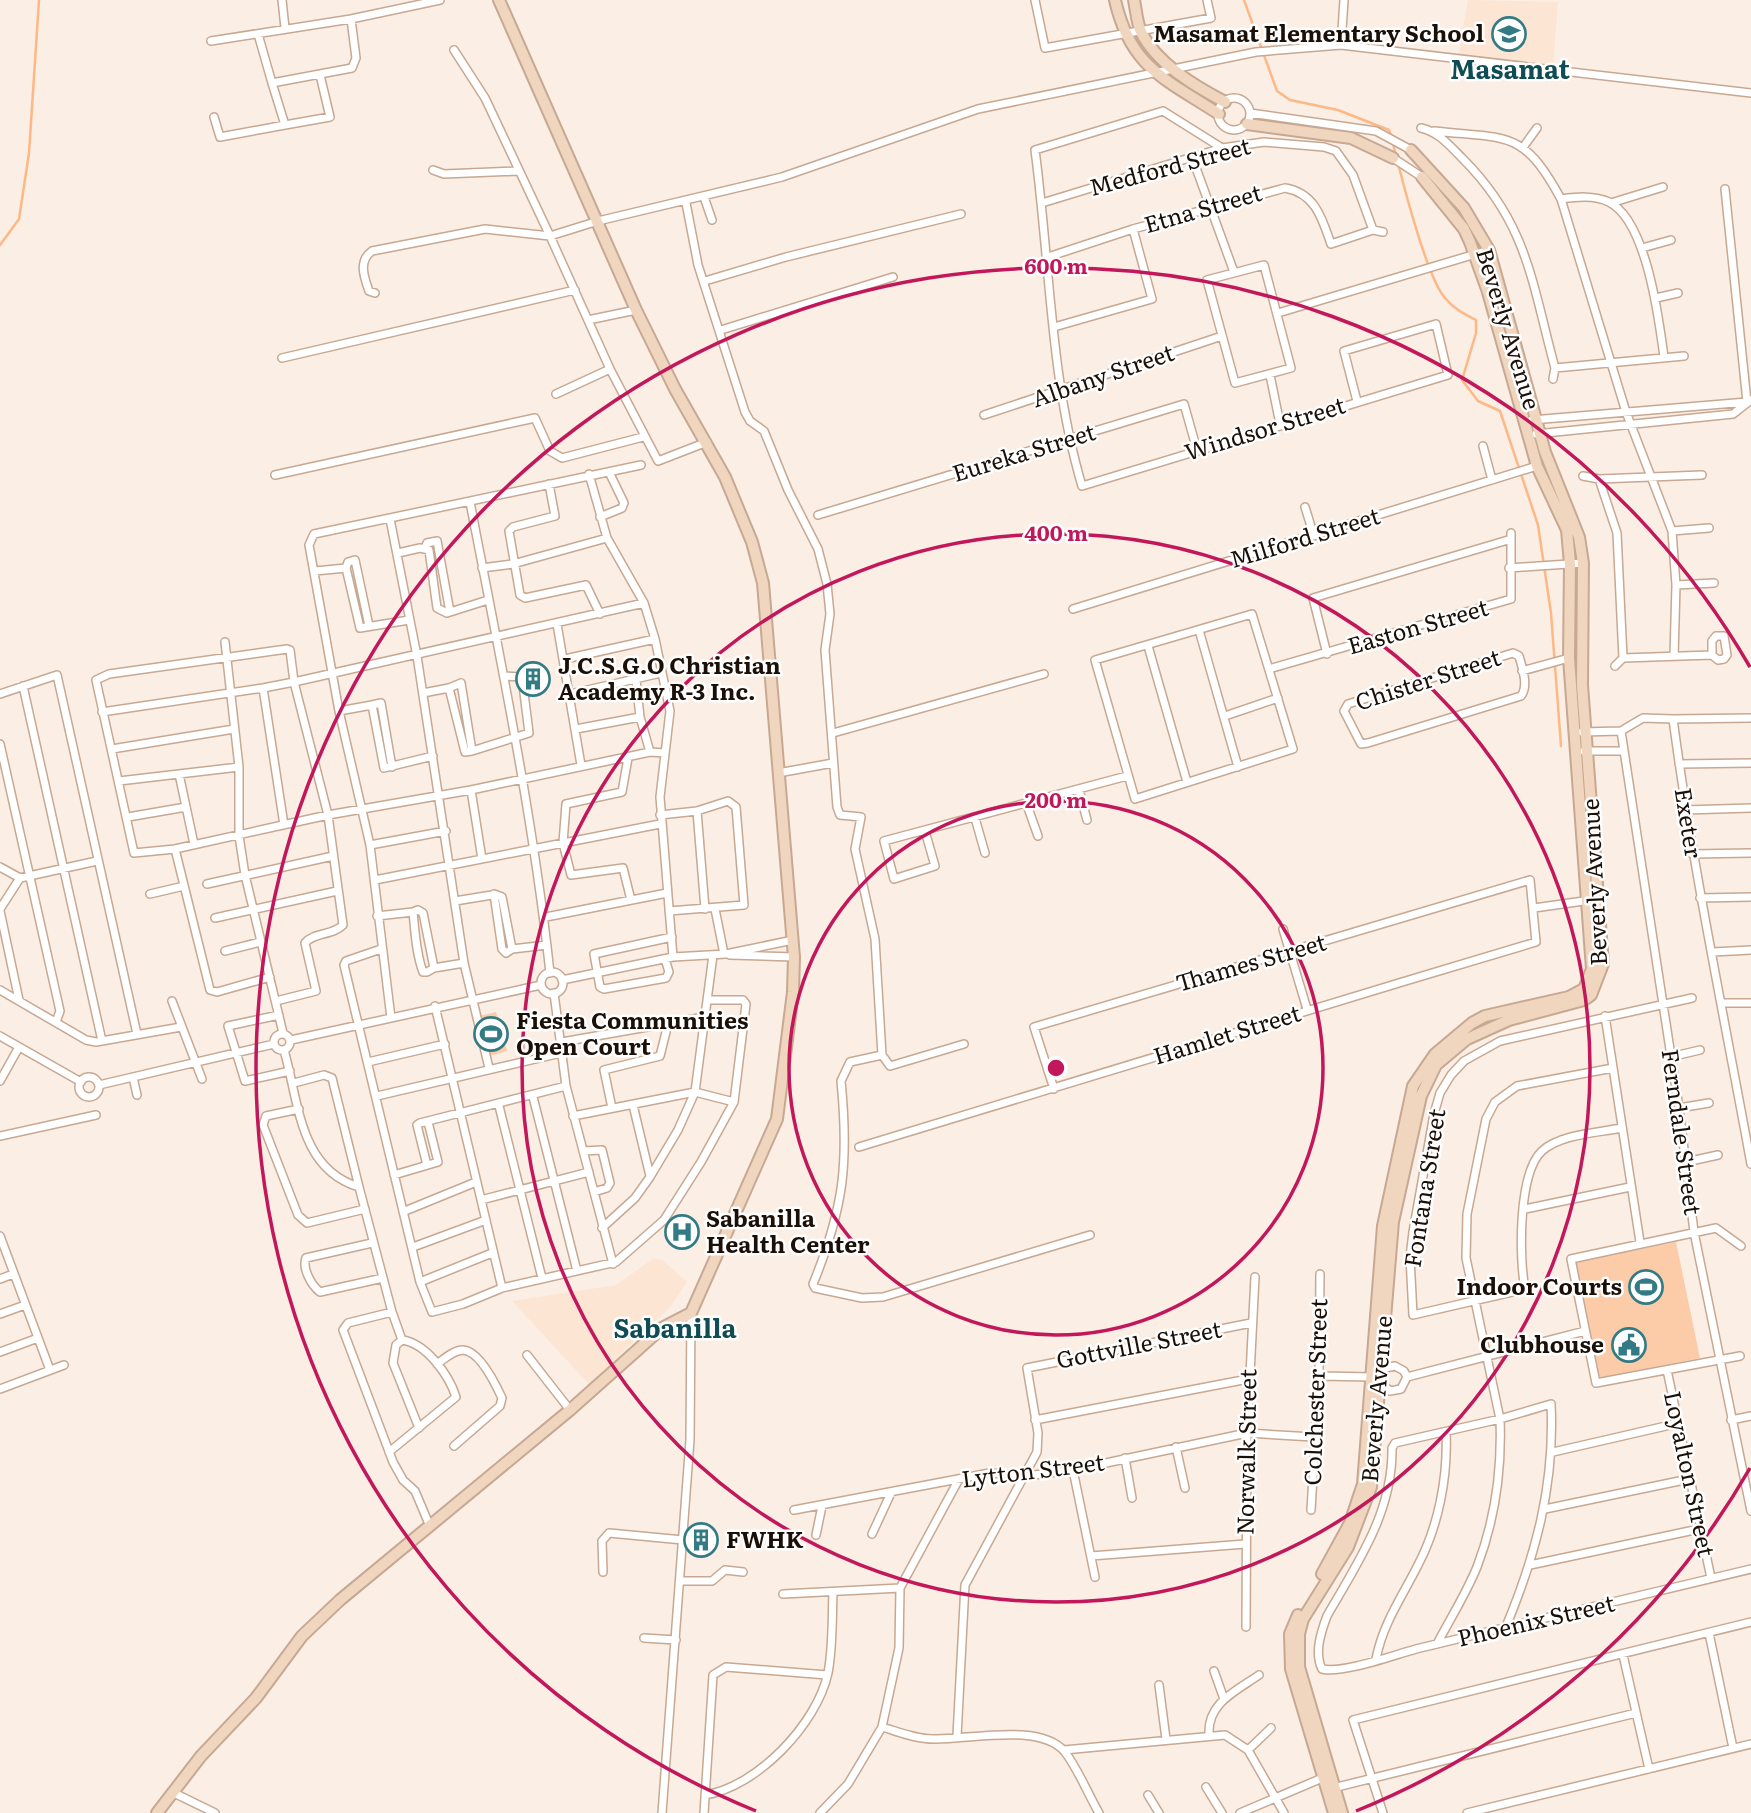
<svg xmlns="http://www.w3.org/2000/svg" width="1751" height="1813" font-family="Literata,serif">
  <rect width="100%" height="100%" fill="#fbeee4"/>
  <path fill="#fde5d4" d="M1468 0 1558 2 1553 66 1458 57Z
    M654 1258 662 1260 687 1282 670 1307 589 1384 512 1301 616 1285Z"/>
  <path fill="#fccba8" d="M496 1012 507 1051 486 1057 475 1017Z
    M1676 1242 1700 1358 1596 1379 1572 1263Z"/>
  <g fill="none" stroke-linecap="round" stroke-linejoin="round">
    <path stroke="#fdb885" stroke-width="2.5" d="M1244 0 1277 91 1290 100 1338 110 1389 130 1391 136
      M1393 143 1396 157
      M1398 163C1405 191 1428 279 1445 298 1454 309 1464 314 1476 320V333L1462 380 1478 401 1500 411 1538 525 1551 613 1561 746
      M0 245 19 219 29 153 39 0"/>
    <g stroke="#c7a892" stroke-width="10">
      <path id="street" d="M282 0 285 28
        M1035 0 1045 48 1211 18 1207 0
        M258 34 272 83 352 68 356 58 351 19
        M211 41 351 19 440 0
        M1341 45 1344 0
        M1218 114a16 16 0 1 1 32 0a16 16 0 1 1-32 0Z
        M1250 113 1376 131 1411 150
        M214 117 220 137 285 125 272 83
        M285 125 330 117 320 75
        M1421 128C1439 132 1450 146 1463 159 1528 224 1532 284 1555 368L1553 379
        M1434 131C1508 139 1523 129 1561 199L1626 412 1672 531 1676 585 1674 656
        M1524 146 1537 128
        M1222 148 1163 111 1035 150C1050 262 1050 378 1082 486L1448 375 1436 324 1344 351 1357 401
        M1192 157 1234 272
        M1393 158 1422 177
        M433 170 444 174 518 171
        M1725 189 1747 402
        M704 197 712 220
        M1561 199C1577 197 1594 195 1609 202 1647 221 1659 320 1664 357
        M686 203 698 265 745 412 750 421 764 431 788 490 818 549 827 584 830 614 825 650 837 807 840 815 861 817 855 849 875 939 882 1055 890 1066 964 1044
        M1042 203 1222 148 1264 142 1324 147 1336 151 1353 175 1373 230
        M1611 203 1663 187
        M1642 248 1671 240
        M1048 257 1133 229 1285 188C1315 193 1322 218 1331 244L1373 230 1383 232
        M1264 265 1291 368 1235 383 1207 280Z
        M705 281 786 257 961 214
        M375 293 369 291C364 277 358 261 372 251L485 229 550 236 485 98 454 50
        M1656 298 1678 293
        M1278 313 1489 250
        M588 320 636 310
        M1054 327 1152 299 1133 229
        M721 330 893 277
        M282 358 575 290
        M1555 368 1684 356
        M1270 375 1280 424
        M556 394 610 369
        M984 415 1222 336
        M1532 420 1747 402
        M1536 434 1733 414 1751 400
        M707 442 658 461 610 369 550 236 598 221 782 177 978 109 1256 52 1341 45 1751 93
        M1483 446 1492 480
        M589 474 607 538 644 603 655 639 670 711 660 797 673 957
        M275 475 535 418 550 451 562 458 643 437
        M1583 476 1599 479 1617 533 1623 658 1615 666
        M1599 479 1702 475
        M549 484 555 516 513 527 509 531 520 595 525 598 586 585 600 614
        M470 502C500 658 533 815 550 973
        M1305 507 1314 536
        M818 515 1184 404 1197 450
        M600 517 622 508 624 503 609 472
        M390 519 417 656 464 963 489 1068
        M1672 531 1709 528
        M1511 533V599
        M425 548 427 543 437 541 450 612
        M398 553 420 548 429 550 437 608 447 613 488 600
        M346 568 348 562 355 560 369 626
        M482 568 513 564 607 538
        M1509 568 1583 563
        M315 571 346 568 360 628 409 620
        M1676 585 1714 583
        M644 603 294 682 290 650 287 649 109 674 96 680 134 853 175 849 328 815 471 790 650 752 665 753
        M1073 609 1537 466
        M1252 614 1293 749 1135 799 1095 660Z
        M557 624 581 765
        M1199 630 1238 767
        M225 642 239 767V836L245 875 283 1033
        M1148 646 1187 782
        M1513 653 1519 656C1522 667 1529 686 1521 696L1368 743 1361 744 1344 711 1348 704Z
        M1327 654 1313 598 1508 540
        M1623 658 1712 655 1718 660 1724 659 1727 655 1724 636H1716L1712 641V655
        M565 659 655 639
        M1269 669 1511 599
        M1522 671 1569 658
        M636 680 640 717 650 752
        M23 686 102 1041
        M263 688 294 682 328 815 343 925C332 936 314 932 305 943L316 991 276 1001
        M449 688 461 683 472 751
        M423 693 449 688 465 752 472 751 529 733 522 677 504 676
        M0 694 57 675 137 1034
        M570 694 661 673
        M372 705 381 703 392 767
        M339 711 372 705 384 768 433 756
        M102 712 263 688 284 825
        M1225 716 1278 698
        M1751 718 1673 719C1693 869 1724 1016 1751 1164
        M576 729 640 717
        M1621 731 1643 718 1673 719
        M1582 732 1621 731 1679 1108 1694 1232 1751 1511
        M833 733 1044 674
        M0 744 60 1011 56 1022
        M112 749 234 729
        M1584 751H1622
        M628 758 622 792 566 804 563 843 571 875 623 868 631 900
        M1679 764 1751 763
        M778 773 833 763
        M179 774 194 844
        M119 781 239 767
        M471 790 482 859
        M1079 790 1087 820
        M1027 805 1038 836
        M1685 810 1751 808
        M697 811 705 909
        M660 815 697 811 728 801 736 807 744 905 669 911
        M128 817 186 807
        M975 818 985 853
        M925 831 935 866 894 879 884 841 1127 776
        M370 845 446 831
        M175 849 210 990 217 992 270 977
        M1692 854 1751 853
        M0 867 20 878
        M375 880 660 824
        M207 884 333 856
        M150 894 184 886
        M494 894 502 897 512 949 506 953 502 949Z
        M1700 898 1751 897
        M455 901 492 895
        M1534 908 1598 899
        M0 909 20 878 97 861
        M715 909 724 954
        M418 910 423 913 434 968 427 972H423C416 954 415 931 413 912Z
        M0 911 19 1000
        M377 916 413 912
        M546 917 667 893
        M215 918 337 891
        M1283 929 1307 1009
        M381 949 346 961 344 965 420 1282 432 1312 463 1304 502 1288 616 1262 664 1220 701 1162 734 1102 746 1004 743 1000H708
        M512 949 547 945
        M225 951 260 942
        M1713 952 1751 950
        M730 955 794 957
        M665 959 669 972 666 978 604 989 600 987 594 954 672 937
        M434 968 464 963
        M541 983a11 11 0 1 1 22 0a11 11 0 1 1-22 0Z
        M562 980 673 957 726 954 793 940
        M0 990 86 1040 96 1042 181 1027
        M554 993 566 1086 613 1264
        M172 1001 202 1079
        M1722 1003H1751
        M435 1006 502 1288
        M279 1015 228 1026 245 1081 290 1071
        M1605 1016 1640 1242
        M391 1018 370 845 339 711 309 545 314 534 641 465
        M274 1042a8 8 0 1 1 16 0a8 8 0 1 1-16 0Z
        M0 1036 81 1082
        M291 1040 541 985
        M562 1042 704 1017
        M284 1050C299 1102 299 1169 359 1187L392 1312
        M882 1055 850 1062 841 1081C849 1162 844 1208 813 1284L815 1288 862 1298 883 1297 1090 1235
        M1670 1057 1700 1050
        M368 1062 445 1044
        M133 1077 137 1095
        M79 1087a10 10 0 1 1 20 0a10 10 0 1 1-20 0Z
        M0 1081 19 1047
        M294 1083 324 1075 332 1078 359 1187
        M99 1085 274 1044
        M377 1096 561 1053
        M533 1097 577 1271
        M633 1105 650 1176
        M499 1106 542 1278
        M612 1108 604 1070 660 1056 668 1024
        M1679 1108 1709 1103
        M299 1109 266 1116 263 1125 298 1215 307 1223 365 1209
        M573 1116 695 1092 734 1102
        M1621 1128C1597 1133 1561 1134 1542 1151 1518 1173 1519 1258 1525 1289L1413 1315 1410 1257 1413 1232 1434 1114 1440 1093 1451 1075 1464 1061 1500 1041 1692 998
        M0 1136 96 1115
        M859 1147C1085 1079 1310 1009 1536 942L1530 880 1034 1027 1054 1089
        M583 1151 602 1150 610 1183 607 1188 594 1192
        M1686 1162 1718 1155
        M427 1165 417 1125 420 1123 566 1086
        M394 1175 438 1162 428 1122
        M481 1200 589 1172
        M1525 1209 1630 1187
        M405 1211 476 1182
        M602 1228 635 1198 650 1177 678 1130 695 1092 713 955
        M0 1236 50 1370
        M372 1243 306 1258C302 1268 311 1285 320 1292L383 1278
        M413 1247 486 1220
        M0 1279 13 1274
        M420 1282 492 1253
        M0 1314 25 1305
        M402 1340 396 1345 393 1363 419 1428
        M0 1352 38 1338
        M527 1355 570 1410
        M1740 1356 1596 1383 1571 1259 1716 1228 1741 1246
        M437 1364C444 1359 454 1350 463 1350 480 1351 496 1385 502 1398L500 1406 454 1446
        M1395 1366 1404 1371 1407 1377 1401 1389 1390 1391 1374 1377 1385 1368Z
        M1667 1370 1711 1578
        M1319 1376 1373 1377
        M1407 1377 1585 1331
        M0 1389 64 1365
        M1035 1420 1248 1379
        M1731 1420 1751 1416
        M1176 1447 1185 1488
        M389 1452 456 1397C449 1375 426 1343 402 1340L392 1312 348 1323 343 1330 393 1462 403 1480 415 1491 429 1524
        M1553 1452 1679 1423
        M1125 1458 1132 1498
        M1073 1470 1095 1577
        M1545 1509 1689 1479
        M794 1510 990 1473 1026 1476 1073 1470 1247 1433 1313 1437
        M1311 1510 1319 1376 1320 1274
        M872 1534 891 1493
        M816 1535 822 1506
        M1091 1556 1245 1544
        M1530 1565 1699 1529
        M603 1572 602 1541 609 1533 683 1540
        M682 1581H712L725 1570 743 1572
        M783 1594 900 1588
        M1246 1627 1247 1433 1255 1277
        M1505 1629C1536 1555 1555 1484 1551 1404L1500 1419 1395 1443 1392 1448C1393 1512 1358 1562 1327 1616 1321 1632 1314 1653 1322 1669 1344 1674 1396 1654 1420 1648 1530 1622 1641 1595 1751 1569
        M1709 1633 1733 1748
        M644 1638 676 1640
        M1437 1644C1450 1619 1466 1594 1477 1567 1495 1520 1502 1470 1500 1419L1466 1258 1467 1214 1486 1119 1495 1102 1517 1086 1613 1068
        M1623 1655 1649 1769
        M1376 1659C1383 1623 1402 1597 1418 1565 1439 1525 1448 1476 1446 1432
        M1214 1671 1224 1699
        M1159 1685 1166 1739
        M882 1727C899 1732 916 1739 934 1739 968 1740 1040 1722 1065 1752 1078 1769 1088 1794 1099 1813
        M1209 1735C1207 1703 1236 1691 1259 1675
        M957 1736 965 1585 1037 1452 1038 1433 1027 1368 1251 1323
        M1064 1750 1225 1735 1248 1750 1284 1813
        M1248 1750 1271 1728
        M1206 1787 1222 1813
        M1333 1788 1636 1713
        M174 1793 215 1813
        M705 1795C757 1787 817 1724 828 1673 833 1647 832 1618 833 1592
        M1148 1795 1159 1813
        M662 1813 690 1440 691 1313
        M704 1813 713 1675 726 1667 827 1675
        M820 1813 848 1784 882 1727 899 1648 900 1588 959 1479
        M1240 1813 1327 1776
        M1383 1813 1353 1720 1751 1622
        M1467 1813 1751 1744"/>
    </g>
    <g stroke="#c7a892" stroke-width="14">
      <path id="secondary" d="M1115 0C1130 67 1165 79 1219 114
        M1134 0C1136 10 1137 23 1141 32 1157 64 1195 86 1225 102
        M1247 124 1351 138 1393 158
        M1322 1574 1350 1523 1363 1484 1383 1226 1413 1086 1435 1054 1472 1023 1485 1016 1569 997 1584 989 1592 969 1569 658 1570 564 1567 530 1537 466 1488 292 1470 242 1464 229 1422 177
        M1298 1615 1290 1634 1291 1669 1334 1813
        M157 1813 201 1756 256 1698 302 1636 340 1600 570 1410 662 1328 691 1313 777 1119 793 992 794 957 763 583 752 542 725 477 675 389 636 310 499 0
        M1342 1813 1299 1667V1634L1303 1619 1348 1547 1371 1487 1393 1222 1421 1096 1436 1065 1467 1039 1509 1020 1584 1000 1591 995 1603 964 1582 685 1583 563 1579 537 1545 452 1489 250 1464 208 1411 150"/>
    </g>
    <use href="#street" stroke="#fff" stroke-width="7"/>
    <use href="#secondary" stroke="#f0d6be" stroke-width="10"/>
  </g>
  <g fill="none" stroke="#c2185b" stroke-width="3.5">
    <circle cx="1056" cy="1068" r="267"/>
    <circle cx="1056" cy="1068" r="534"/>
    <path d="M1750 1468A801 801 0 0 1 1356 1811M756 1811A801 801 0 1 1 1750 667"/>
  </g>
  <defs>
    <g id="school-ring" transform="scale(1.75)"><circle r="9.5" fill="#fefefe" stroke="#337b84" stroke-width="1.5"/><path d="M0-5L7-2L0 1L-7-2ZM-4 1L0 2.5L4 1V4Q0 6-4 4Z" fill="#337b84"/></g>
    <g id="building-ring" transform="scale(1.75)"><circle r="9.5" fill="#fefefe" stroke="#337b84" stroke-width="1.5"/><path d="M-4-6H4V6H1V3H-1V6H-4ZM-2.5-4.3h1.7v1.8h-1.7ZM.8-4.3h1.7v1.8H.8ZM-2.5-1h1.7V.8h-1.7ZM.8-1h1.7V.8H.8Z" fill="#337b84"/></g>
    <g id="stadium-ring" transform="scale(1.75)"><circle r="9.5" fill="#fefefe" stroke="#337b84" stroke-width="1.5"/><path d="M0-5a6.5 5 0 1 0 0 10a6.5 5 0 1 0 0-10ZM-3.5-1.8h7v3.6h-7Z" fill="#337b84"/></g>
    <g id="hospital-ring" transform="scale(1.75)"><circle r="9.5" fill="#fefefe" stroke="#337b84" stroke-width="1.5"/><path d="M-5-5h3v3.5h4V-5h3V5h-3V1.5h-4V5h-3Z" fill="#337b84"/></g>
    <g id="civic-ring" transform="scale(1.75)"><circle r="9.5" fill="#fefefe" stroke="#337b84" stroke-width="1.5"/><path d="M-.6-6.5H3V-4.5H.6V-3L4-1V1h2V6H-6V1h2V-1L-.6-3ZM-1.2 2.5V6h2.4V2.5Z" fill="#337b84"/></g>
  </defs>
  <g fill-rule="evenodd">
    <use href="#school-ring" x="1509" y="34"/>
    <use href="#building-ring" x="533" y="679"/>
    <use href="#stadium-ring" x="491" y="1034"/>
    <use href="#hospital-ring" x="682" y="1232"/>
    <use href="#stadium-ring" x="1646" y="1287"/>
    <use href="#civic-ring" x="1629" y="1345"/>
    <use href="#building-ring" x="701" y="1540"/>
  </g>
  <g text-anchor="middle" stroke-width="5" stroke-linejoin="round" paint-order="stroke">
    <g font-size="23" font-weight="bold" fill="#1b1008" stroke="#fefefe" text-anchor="start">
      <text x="1484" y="42" text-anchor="end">Masamat Elementary School</text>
      <text x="558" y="674">J.C.S.G.O Christian<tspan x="558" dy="26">Academy R-3 Inc.</tspan></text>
      <text x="516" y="1029">Fiesta Communities<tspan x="516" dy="26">Open Court</tspan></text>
      <text x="706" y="1227">Sabanilla<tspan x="706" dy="26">Health Center</tspan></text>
      <text x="1622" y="1295" text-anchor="end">Indoor Courts</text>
      <text x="1604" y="1353" text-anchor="end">Clubhouse</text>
      <text x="726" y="1548">FWHK</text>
    </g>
    <g font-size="23" fill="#1b1008" stroke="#fefefe">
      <text transform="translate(1170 167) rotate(-15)" y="8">Medford Street</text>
      <text transform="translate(1203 209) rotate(-16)" y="8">Etna Street</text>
      <text transform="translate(1508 329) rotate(73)" y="8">Beverly Avenue</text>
      <text transform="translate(1103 376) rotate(-19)" y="8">Albany Street</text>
      <text transform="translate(1265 429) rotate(-17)" y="8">Windsor Street</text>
      <text transform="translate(1024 453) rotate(-17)" y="8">Eureka Street</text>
      <text transform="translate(1305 538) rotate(-17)" y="8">Milford Street</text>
      <text transform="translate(1418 627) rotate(-16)" y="8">Easton Street</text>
      <text transform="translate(1428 680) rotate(-18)" y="8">Chister Street</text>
      <text transform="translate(1688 823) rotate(81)" y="8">Exeter</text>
      <text transform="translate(1595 882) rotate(-93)" y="8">Beverly Avenue</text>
      <text transform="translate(1251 963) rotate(-16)" y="8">Thames Street</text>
      <text transform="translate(1227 1035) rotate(-17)" y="8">Hamlet Street</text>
      <text transform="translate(1681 1132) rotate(82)" y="8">Ferndale Street</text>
      <text transform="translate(1425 1188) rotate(-81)" y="8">Fontana Street</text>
      <text transform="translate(1139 1345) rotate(-11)" y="8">Gottville Street</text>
      <text transform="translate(1316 1392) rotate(-88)" y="8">Colchester Street</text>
      <text transform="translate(1377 1399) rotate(-85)" y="8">Beverly Avenue</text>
      <text transform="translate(1247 1452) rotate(-89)" y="8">Norwalk Street</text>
      <text transform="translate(1033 1471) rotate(-7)" y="8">Lytton Street</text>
      <text transform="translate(1689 1474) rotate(78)" y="8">Loyalton Street</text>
      <text transform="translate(1536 1621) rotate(-13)" y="8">Phoenix Street</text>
    </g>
    <g font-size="26" font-weight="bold" fill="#0f4c53" stroke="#fefefe">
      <text x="1510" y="79">Masamat</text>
      <text x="675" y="1338">Sabanilla</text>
    </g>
  </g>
  <circle cx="1056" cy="1068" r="10" fill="#c2185b" stroke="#fefefe" stroke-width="3.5"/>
  <g font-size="21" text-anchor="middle" font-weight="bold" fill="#c2185b" stroke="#fefefe" stroke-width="5" stroke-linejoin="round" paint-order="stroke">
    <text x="1056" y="274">600 m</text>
    <text x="1056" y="541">400 m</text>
    <text x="1056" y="808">200 m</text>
  </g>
</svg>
